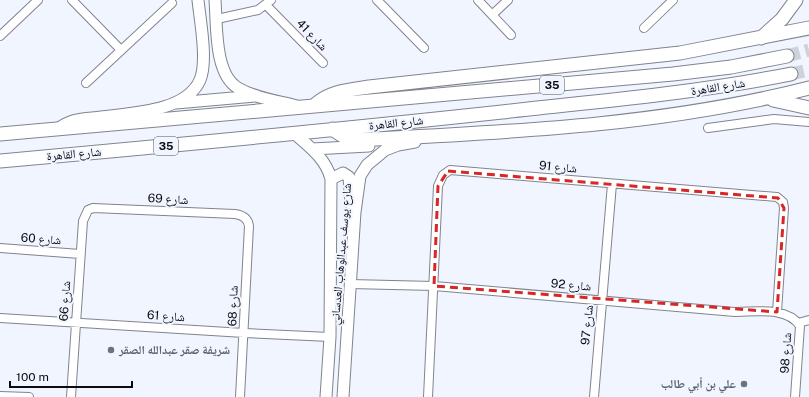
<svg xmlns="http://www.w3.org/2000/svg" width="809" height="397" font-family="'Public Sans','Noto Naskh Arabic',sans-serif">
  <rect width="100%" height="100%" fill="#f1f5ff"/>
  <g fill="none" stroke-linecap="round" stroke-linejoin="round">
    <path stroke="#ced2db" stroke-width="13" stroke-dasharray="13 6" stroke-linecap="butt" d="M787 56 809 50
      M791 74 809 70"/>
    <g stroke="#80848d" stroke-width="10">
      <path id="street" d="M72 0 121 50
        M377 0 424 48
        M478 0 511 35
        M266 5 323 63
        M492 15 508 0
        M217 19 258 10 271 0
        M644 28 673 0
        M0 36 38 0
        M86 83 172 3
        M708 128 774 119 809 122
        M0 248 80 254
        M350 284 434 286 735 312C755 312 787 306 800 326L795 397
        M0 318 244 333 330 337
        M798 323 809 320
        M0 396 29 397
        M71 397 83 221 88 210 93 208 235 214C242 215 248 218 249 226L240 397
        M428 397 438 186 443 175 450 170 777 197 783 202 784 208 777 312
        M594 397 612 184"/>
    </g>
    <g stroke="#80848d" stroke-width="13">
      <path id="secondary" d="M215 0C217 25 214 74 238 88 255 98 278 101 297 106
        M176 103 255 96
        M58 129C71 118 84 119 101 117 131 113 186 112 200 80 208 61 200 20 198 0
        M295 134C310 147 326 159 331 179L330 337 326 397
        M312 149 369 146
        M331 179 343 173 349 177 351 204
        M343 397 355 212 360 176 367 165 385 150 398 145 415 142"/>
    </g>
    <g stroke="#80848d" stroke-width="15">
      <path id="primary" d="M761 38 782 19 796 0
        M773 100 809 108
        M316 104C331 91 350 90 369 87L680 53 809 28
        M332 129 346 138 357 140C508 132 661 126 809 88
        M0 134 673 74 731 67 787 56
        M0 161C167 146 335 130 502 112 599 101 696 93 791 74"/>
    </g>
    <use href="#street" stroke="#fff" stroke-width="8"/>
    <use href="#secondary" stroke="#fff" stroke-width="11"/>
    <use href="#primary" stroke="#fff" stroke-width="13"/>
  </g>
  <path fill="none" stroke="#d62828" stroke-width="3" stroke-dasharray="8 5" stroke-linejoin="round" d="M448 171 778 198 784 208 777 312 434 286 438 186Z"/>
  <g fill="#6b7280" stroke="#f1f5ff" stroke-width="1.5">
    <circle cx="111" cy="350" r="4"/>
    <circle cx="744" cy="384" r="4"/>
  </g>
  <g text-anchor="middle" stroke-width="4" stroke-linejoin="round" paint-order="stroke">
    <g fill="#f1f5ff" stroke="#4f5257" stroke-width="1">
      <rect x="540" y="76" width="24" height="18" rx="3"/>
      <rect x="154" y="137" width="24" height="18" rx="3"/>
    </g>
    <g font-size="11" font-weight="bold" fill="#0a0c0f">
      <text x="552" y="89">35</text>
      <text x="166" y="150">35</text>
    </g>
    <g font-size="12" fill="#0a0c0f" stroke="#f1f5ff">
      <text transform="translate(312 35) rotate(46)" y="4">شارع 41</text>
      <text transform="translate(718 87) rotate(-9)" y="4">شارع القاهرة</text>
      <text transform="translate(396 123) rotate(-6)" y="4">شارع القاهرة</text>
      <text transform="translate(74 154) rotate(-5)" y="4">شارع القاهرة</text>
      <text transform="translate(558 167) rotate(5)" y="4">شارع 91</text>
      <text transform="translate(168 199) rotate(3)" y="4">شارع 69</text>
      <text transform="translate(41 239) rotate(4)" y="4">شارع 60</text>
      <text transform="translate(341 254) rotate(-85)" y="4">شارع يوسف عبدالوهاب العدساني</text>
      <text transform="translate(571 285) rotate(5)" y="4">شارع 92</text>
      <text transform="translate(65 301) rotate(-86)" y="4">شارع 66</text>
      <text transform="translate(233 306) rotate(-88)" y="4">شارع 68</text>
      <text transform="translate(166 316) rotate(4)" y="4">شارع 61</text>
      <text transform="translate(587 325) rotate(-84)" y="4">شارع 97</text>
      <text transform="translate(786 353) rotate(-86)" y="4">شارع 98</text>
    </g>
    <g font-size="12" font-weight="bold" fill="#5b616d" stroke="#f1f5ff" text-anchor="start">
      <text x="119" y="354">شريفة صقر عبدالله الصقر</text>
      <text x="736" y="388" text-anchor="end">علي بن أبي طالب</text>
    </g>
  </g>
  <path d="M10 381v6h122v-6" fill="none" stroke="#0a0c0f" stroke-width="2"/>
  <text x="16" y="381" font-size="12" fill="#0a0c0f" stroke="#f1f5ff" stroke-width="3" paint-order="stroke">100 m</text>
</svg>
